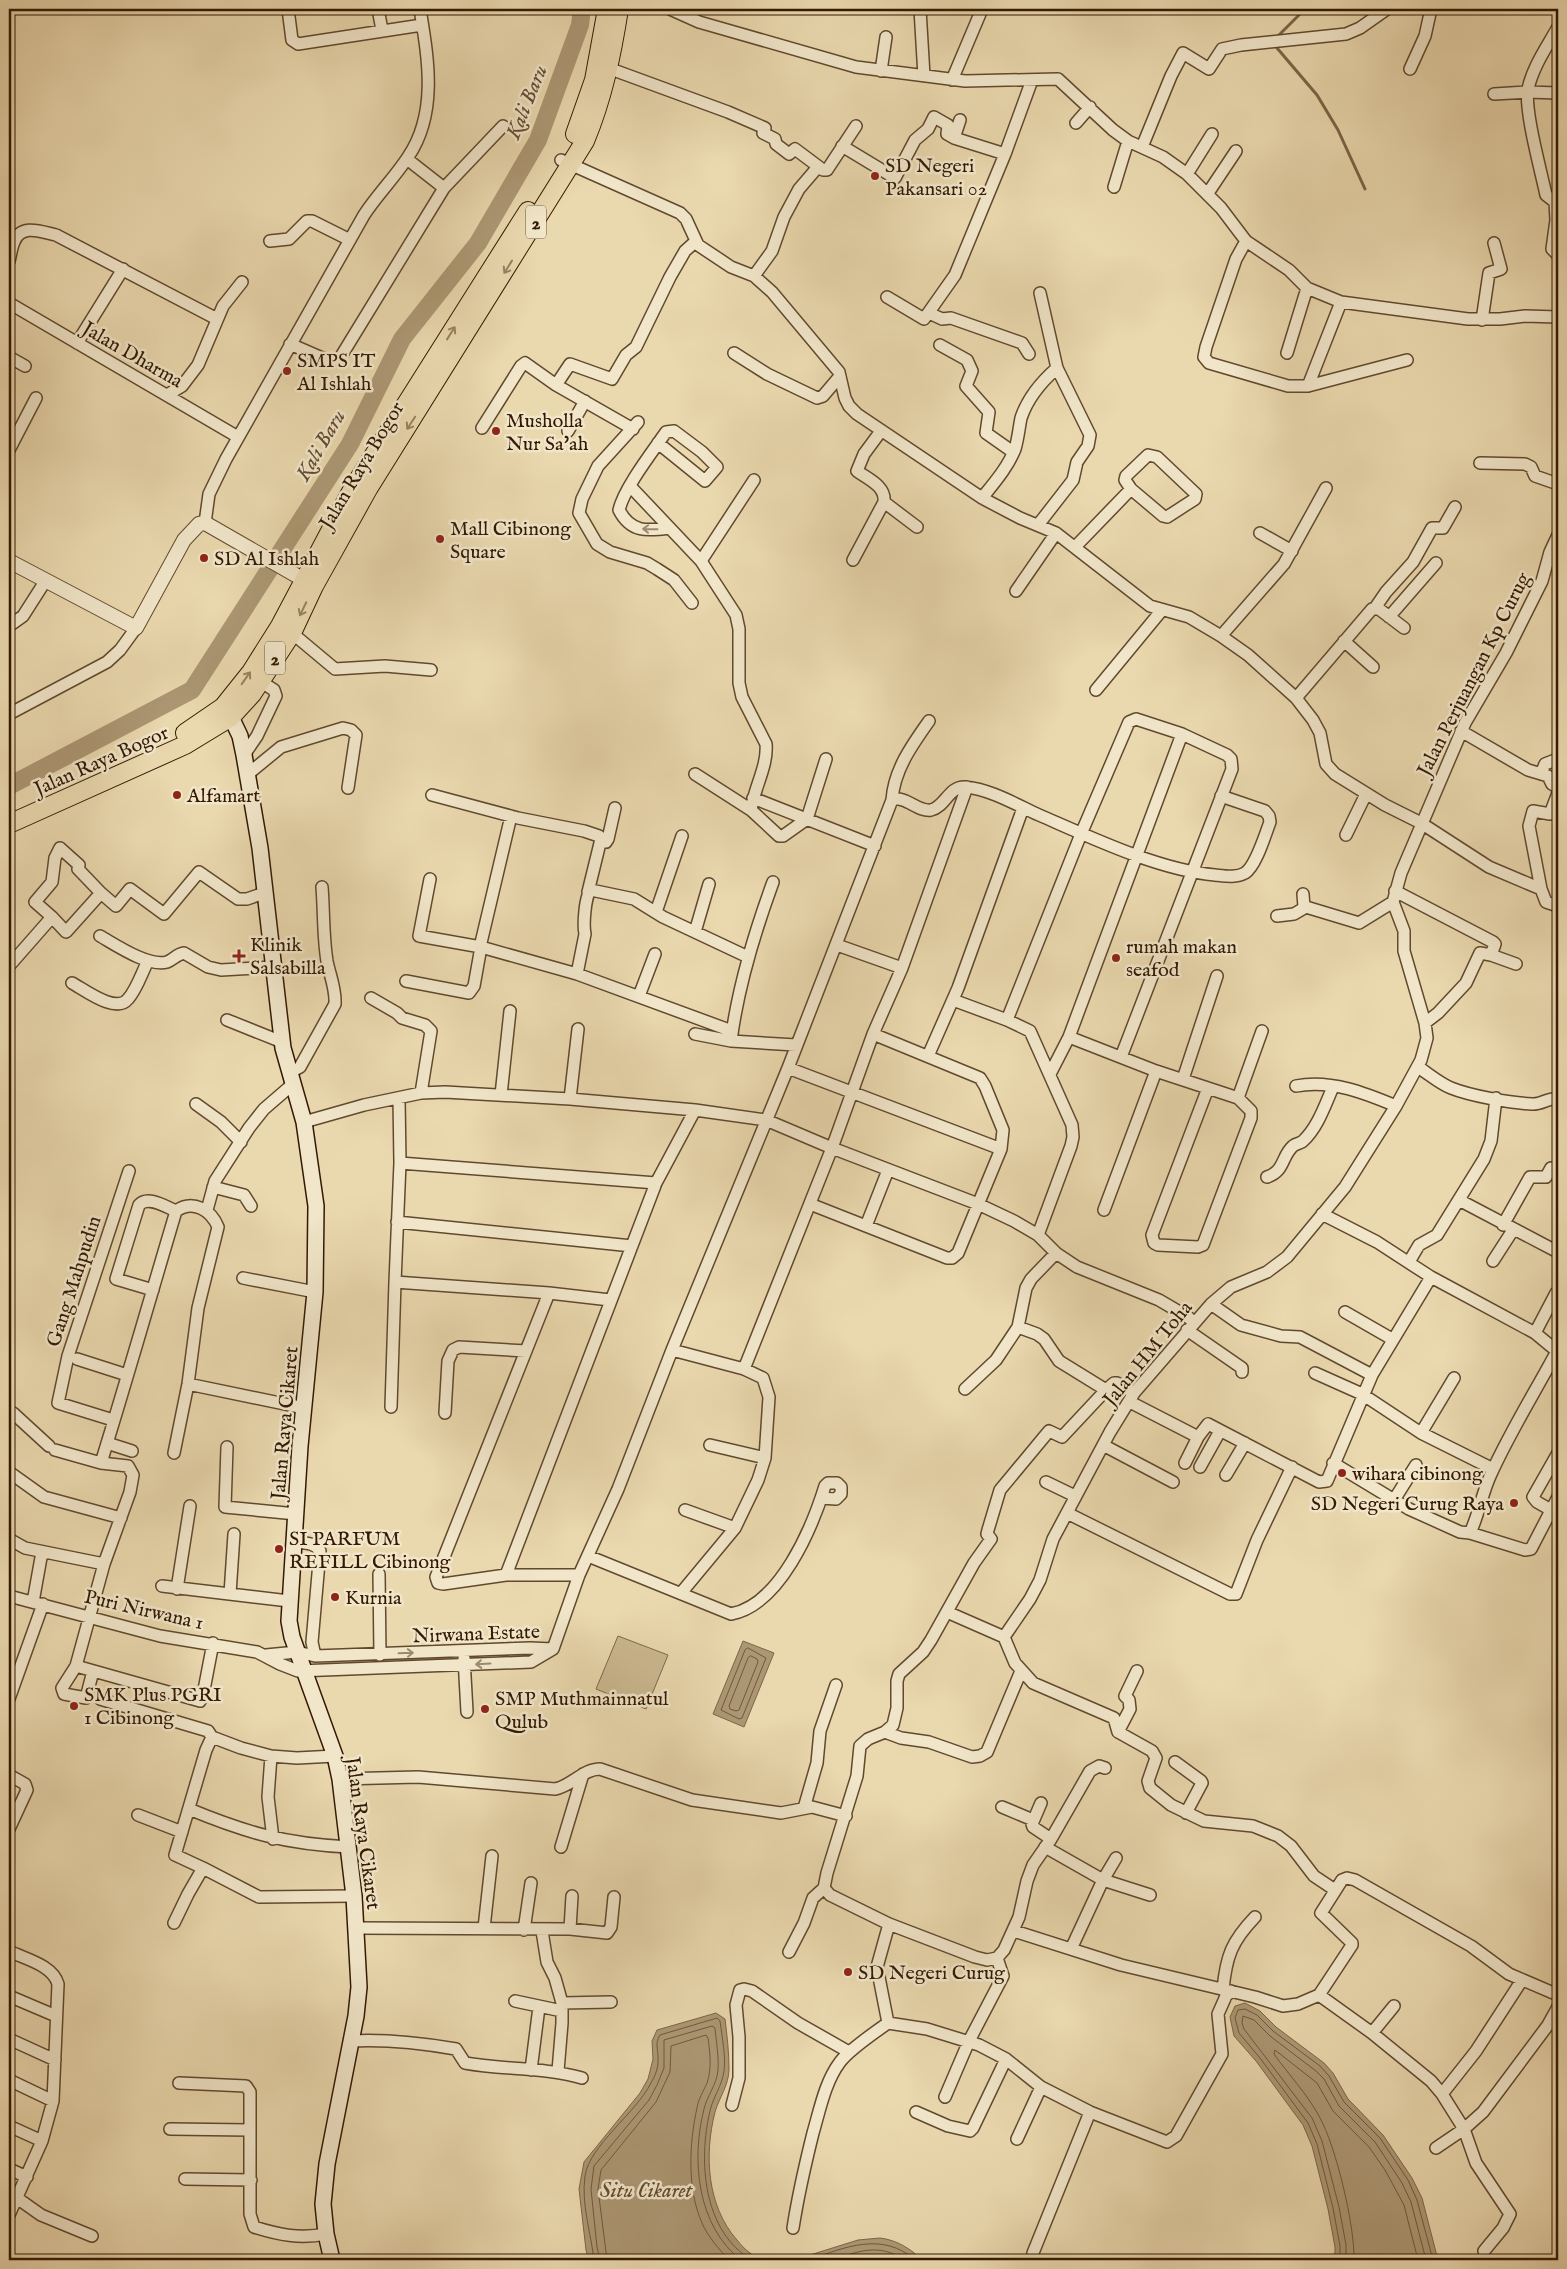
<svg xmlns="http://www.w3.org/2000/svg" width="1567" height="2269" font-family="'IM FELL English',serif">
  <rect width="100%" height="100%" fill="#ead8ae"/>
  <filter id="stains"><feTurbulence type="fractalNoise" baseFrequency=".004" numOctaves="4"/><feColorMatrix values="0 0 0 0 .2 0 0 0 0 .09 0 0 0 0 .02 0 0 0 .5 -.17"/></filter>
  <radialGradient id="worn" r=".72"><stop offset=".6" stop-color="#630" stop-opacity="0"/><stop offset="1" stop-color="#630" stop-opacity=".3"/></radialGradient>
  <path fill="#cbb891" stroke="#7f684a" d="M618 1636 668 1655 646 1709 596 1689Z"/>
  <path fill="#ac9774" stroke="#7c6547" d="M743 1641 774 1653 744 1727 713 1714Z
    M1245 2003 1260 2011 1276 2027 1324 2063 1333 2073 1348 2099 1383 2135 1412 2178 1422 2198 1438 2260H1335V2247L1328 2209 1312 2146 1303 2125 1256 2061 1234 2036 1230 2017 1235 2006Z
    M716 2013 725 2019C727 2035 729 2052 729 2069 729 2085 719 2098 715 2112 704 2155 707 2206 737 2240 744 2249 753 2257 764 2260H589L586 2250 579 2189 584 2162 640 2093 648 2079 653 2059 652 2041 657 2030Z
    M880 2238C897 2240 911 2249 922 2260H794L858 2240Z"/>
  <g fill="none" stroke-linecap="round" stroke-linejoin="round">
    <path stroke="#70583c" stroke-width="1" d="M748 1648 766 1658 742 1718 739 1719 721 1710 745 1650Z
      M751 1656 757 1659 758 1662 739 1710 736 1711 730 1709 729 1706 748 1658Z
      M594 2260C591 2233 581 2204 585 2176 589 2146 636 2113 651 2083 655 2076 658 2069 658 2061 659 2052 654 2044 660 2035L717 2018 720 2021C722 2037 726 2056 724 2071 722 2086 713 2097 710 2111 698 2161 703 2232 752 2260
      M600 2260 597 2247 591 2189 594 2166 649 2100 657 2085 664 2068V2040L712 2026 715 2028C716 2041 719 2056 718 2070 717 2084 707 2096 704 2109 691 2160 697 2226 741 2260
      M607 2260 598 2189 601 2170 656 2102 670 2072 671 2046 706 2035 708 2038C710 2053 712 2069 707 2083 703 2092 698 2100 697 2108 689 2144 687 2189 702 2223 708 2237 719 2249 729 2260
      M809 2260C845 2247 883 2231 915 2260
      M830 2260C859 2252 877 2242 905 2260
      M1340 2260V2246L1333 2208 1317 2144 1308 2123 1260 2058 1239 2033 1235 2018 1238 2010 1245 2009 1257 2015 1273 2031 1320 2066 1329 2076 1344 2102 1380 2138 1408 2180 1417 2200 1433 2260
      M1346 2260V2245L1339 2207 1322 2141 1312 2118 1244 2029 1242 2023 1243 2016 1254 2020 1270 2036 1316 2071 1324 2079 1339 2106 1375 2142 1402 2183 1411 2202 1426 2260
      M1354 2260C1355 2226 1336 2146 1319 2116 1307 2094 1289 2075 1274 2054L1275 2050 1317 2083 1333 2111 1369 2147 1385 2170 1404 2205 1418 2260"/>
    <path stroke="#7c6547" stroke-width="3" d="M1305 9 1278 36 1277 48 1317 95 1338 130 1365 189"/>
    <path stroke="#ac9774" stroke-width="18" d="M9 786 192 690 350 444 402 339 478 243 538 140 580 25 582 9"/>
    <g stroke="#61492e" stroke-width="14">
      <path id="minor" d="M288 9 292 40 298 44 422 25
        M378 9 382 30
        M670 9 699 22 856 67 965 81 1058 79 1113 130 1128 141 1163 157 1187 174 1221 208 1246 241 1289 270 1307 288 1341 302 1468 319H1500L1525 316 1558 317
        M920 9 924 76
        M1558 27C1547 47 1533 66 1528 89 1524 110 1541 171 1546 195L1555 202 1556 220 1552 249 1558 255
        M608 68 728 112 765 128 763 133 775 139 776 144 789 154 795 149 823 170H827L856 126
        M1410 69 1425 36 1431 9
        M881 71 886 37
        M952 80 982 9
        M1494 94 1528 92 1558 93
        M960 120 954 138 1005 154
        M1076 123 1090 107
        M842 146 895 178 915 140 928 129 934 117 948 125 947 134 954 138
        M1142 147 1171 76 1183 53 1209 69 1222 49 1241 45 1346 34 1360 28 1387 9
        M407 159 444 188
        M561 160 680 213 686 219 698 245 731 267 754 276 772 292 839 372 845 398 849 406 857 414 982 498 1020 518 1056 533 1150 606 1189 617 1221 636 1248 655 1296 698 1313 720 1320 733 1326 764 1335 774 1385 805 1421 823 1489 867 1541 889 1546 902 1558 906
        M1187 174 1212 134
        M1114 187 1128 141
        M1208 193 1236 151
        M270 241 289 239 307 221H312L350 240
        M1246 241 1236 259 1206 347 1204 357 1209 363 1288 386H1308L1407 360
        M9 261C11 255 11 248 14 242 21 223 42 232 56 235L217 319
        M754 276 772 251 784 217 799 189 817 168
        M887 297 924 319 955 275 1005 154 1032 80
        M9 303 238 437
        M929 313 942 319 951 318 1022 343 1029 354
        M1482 320 1489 273 1501 269 1494 243
        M77 343 123 269
        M290 344 329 361 340 358 444 188 503 126
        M940 345 967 360 972 371 966 386 989 412 986 433 1013 452
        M734 353 767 374 817 398 823 396 840 376
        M1287 353 1307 288
        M9 357 25 366
        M556 385 570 364 612 379 626 355 636 347 670 277 685 251 696 241
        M1308 386 1341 302
        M167 395 182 386 198 365 223 306 242 282
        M638 422 598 466 582 499 579 513 597 544 610 552 647 563 657 569 674 580 692 603
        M482 428 521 366 525 363 556 385 633 429
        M568 431 585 401
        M881 431 864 454 857 471C868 479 886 486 884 502L917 527
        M658 443 705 481 717 467 702 452 674 431 666 432C653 451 624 488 619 510 631 533 647 531 670 528
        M9 450 36 398
        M1148 455 1157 457 1196 494 1195 499 1167 517 1163 516 1131 489 1125 480 1126 476Z
        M1480 463 1525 464 1531 467 1535 476 1558 484
        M630 486 701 561 736 615 739 629V683L742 697 766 744C768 766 754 788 751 810
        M982 498C994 483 1008 467 1015 449 1018 439 1019 428 1021 418 1028 397 1041 382 1057 368
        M205 523 209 494 226 459 364 215C377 195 395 177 408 157 438 113 428 58 420 9
        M1038 525 1073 480 1077 462 1088 446 1090 435 1057 368 1040 293
        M1260 533 1292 551
        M1075 547 1131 489
        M853 560 884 502
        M701 561 754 480
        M1016 591 1056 533
        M1375 608 1386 592 1413 562 1432 528H1443L1455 507
        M1389 617 1436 563
        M9 626 23 616 46 580
        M292 633 335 669 385 666 431 670
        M1221 636 1284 564 1326 488
        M1344 641 1373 667
        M1096 690 1162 610
        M1296 698 1372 609H1379L1404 628
        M9 714 107 662 120 650 136 628
        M1461 731 1528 770 1548 776 1552 784 1557 787 1558 793 1550 814 1533 811 1529 826 1541 889
        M244 755 257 736 276 696 274 690 260 681
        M248 774 281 747 343 728 351 730 356 735 348 788
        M695 774 751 810 779 836H783L807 819 826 759
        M1541 774 1545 764 1558 759
        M432 795 518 818 584 831 599 836 603 841 606 842 608 839 615 808
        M753 798 875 846
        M892 800C894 770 912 745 929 721
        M1346 835 1366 794
        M430 879 419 936 481 947 577 974 732 1031
        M1395 891 1493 942 1495 944 1491 955
        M588 892 601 839
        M1303 894 1304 907
        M656 912 682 836
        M1277 916 1294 914 1306 907 1359 923 1393 902
        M52 917 35 902 52 882 55 858 60 848 79 865 78 869 101 893
        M695 932 709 884
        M100 936C116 945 148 967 167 962 173 960 177 954 184 953L208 967 221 970 274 967
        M837 945 902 968
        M480 947 511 816
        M9 966 52 917 66 932 101 893 116 906 130 889 164 914 199 872 238 899H247L264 893
        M577 974 585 934C583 925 585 895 591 890L634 899 663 917 748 957
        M406 981 469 993 474 986 481 947
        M72 983C85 990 116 1014 128 999 137 989 142 972 148 961
        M639 996 655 954
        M371 998 397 1013 402 1018 425 1025 431 1031 421 1093
        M953 1000 1007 1020 1030 1031 1072 1125 1073 1137 1071 1146 1038 1235
        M227 1020 282 1042
        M1007 1020 1081 834 1129 722 1136 719 1182 734
        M1425 1023 1438 1013 1466 983 1480 953 1491 955 1516 964
        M695 1034 731 1041 796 1045
        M1069 1037 1156 1071 1238 1098 1251 1111V1118L1203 1245 1198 1247 1158 1245 1154 1243 1152 1235 1208 1088
        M731 1041C738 986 754 934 773 882
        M928 1056 958 988 1023 808
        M1418 1067C1429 1074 1439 1083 1451 1088 1471 1096 1511 1103 1532 1104 1541 1105 1549 1097 1558 1099
        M788 1068 1001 1149
        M289 1073 300 1067 335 1004C336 989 330 976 327 961 323 937 324 912 322 887
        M1050 1074 1069 1037 1182 734 1227 755 1231 759 1232 769 1121 1057
        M1183 1079 1217 976
        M1296 1086C1330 1079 1365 1093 1396 1106
        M501 1095 510 1011
        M399 1098 400 1163 395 1282 549 1293 610 1300
        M1238 1098 1262 1031
        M570 1099 578 1029
        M196 1104 221 1122 241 1142
        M304 1122 364 1105 421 1093 445 1092 570 1099 695 1110 766 1120 832 1148 978 1204 1014 1221 1038 1235 1056 1253 1077 1267 1159 1300 1188 1317 1194 1323
        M400 1163 656 1183
        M1267 1177C1285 1171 1281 1157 1293 1146 1297 1143 1300 1144 1303 1141 1318 1127 1325 1105 1333 1087
        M213 1187 244 1195 251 1206
        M1459 1200 1556 1251
        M810 1204 947 1258H952L958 1253 1001 1149 1003 1130 985 1086 980 1078 873 1034
        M207 1210 215 1181 249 1128 264 1109 293 1084
        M1104 1210 1156 1071
        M1322 1214 1377 1242 1431 1277 1535 1333 1558 1352
        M397 1222 632 1246
        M1503 1225 1530 1177H1546L1551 1168H1558
        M866 1226 888 1170
        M1056 1253 1031 1279 1026 1288 1018 1327 1037 1334 1044 1339 1059 1361 1106 1390 1114 1383H1117L1134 1393
        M1493 1261 1513 1230
        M1409 1262 1419 1245 1437 1235 1484 1159 1491 1141 1496 1098
        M243 1278 315 1292
        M153 1290 116 1279 139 1205C148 1195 166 1207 176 1211 151 1295 127 1379 101 1463L128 1466 133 1475 130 1492 104 1564 76 1666 200 1701 203 1695 213 1643
        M549 1293 436 1577 438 1583 443 1584 506 1575H579
        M1211 1304 1241 1325 1281 1336 1300 1337 1372 1375
        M1345 1312 1392 1339
        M1187 1330 1242 1368V1372
        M1535 1333 1556 1293 1558 1292
        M672 1350 744 1369 763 1378 769 1397 765 1458 758 1480 735 1528 681 1593
        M77 1359 127 1375
        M744 1369 832 1148 873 1034 902 968 967 787
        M1315 1373 1362 1394 1421 1433 1493 1469
        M188 1384 304 1408
        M965 1389 996 1360 1018 1327
        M1130 1402 1198 1437
        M391 1407 395 1282
        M9 1413H13L49 1446
        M445 1413 448 1361 453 1350 459 1347 526 1351
        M113 1420 58 1403 68 1356 129 1171
        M1421 1433 1454 1378
        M107 1443 132 1451
        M710 1445 765 1458
        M1103 1445 1173 1482
        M227 1447 225 1507 296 1514
        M55 1450 101 1463
        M174 1453 188 1384 198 1308 218 1227C211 1210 193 1199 176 1211
        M1185 1463 1198 1437 1208 1424 1319 1482 1327 1481 1372 1375 1431 1277
        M1333 1463 1409 1509 1460 1532 1470 1533C1479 1514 1482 1493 1491 1474 1510 1432 1535 1392 1557 1351
        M1200 1467 1220 1431
        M9 1472 44 1497 121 1518
        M1226 1475 1245 1443
        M1046 1482 1075 1496
        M1394 1500 1416 1465
        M685 1510 735 1528
        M1551 1510 1537 1502 1533 1497 1558 1453
        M1067 1513 1230 1594H1236L1257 1540 1292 1467
        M1470 1533 1525 1550 1531 1549 1558 1497
        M9 1539 25 1548 104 1564
        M294 1542C303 1543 315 1542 320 1551L312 1642 315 1656
        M588 1556 731 1614C780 1605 812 1528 825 1486L828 1483H837L841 1487V1494L836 1499 821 1498
        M379 1574 380 1655
        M506 1575 656 1183 695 1110
        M162 1586 289 1601
        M177 1589 190 1506
        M230 1594 234 1534
        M9 1596 160 1636 257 1652 280 1664 298 1671 531 1662 553 1649 530 1648 315 1656 297 1652 266 1655
        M33 1602 42 1552
        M947 1612 1004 1637
        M1004 1637 1030 1599 1040 1580 1053 1539 1110 1432 1134 1393 1211 1304 1231 1287 1267 1272 1287 1257 1345 1187 1396 1106 1421 1060 1427 1038 1425 1023 1404 951V931L1393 902 1401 873 1465 723 1506 653 1542 581 1550 552 1558 535
        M1004 1637 1015 1663 1033 1683 1114 1718 1118 1732 1152 1751 1156 1758 1148 1781 1150 1788 1171 1805 1204 1821 1253 1826 1278 1836 1291 1846 1314 1876 1335 1890
        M553 1649 579 1575 618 1489 672 1350 788 1068 892 800C906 795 917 812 931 810 945 807 949 786 965 787 990 789 1017 805 1039 815 1092 838 1159 870 1215 875 1225 876 1236 878 1245 873 1256 866 1265 835 1270 822L1269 816 1265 811 1221 796
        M464 1658 467 1712
        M76 1666 62 1688 64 1694 86 1698 93 1671
        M9 1699 43 1604
        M100 1699 208 1731 212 1737 241 1748 271 1756 297 1758 335 1756
        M885 1732 901 1738 929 1742 972 1757 980 1756 987 1752 1021 1671
        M1118 1732 1130 1709 1129 1700 1125 1696 1137 1671
        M271 1756 268 1797 273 1839
        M1175 1762 1201 1781 1202 1783 1186 1813
        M9 1775 25 1784 27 1790 9 1829
        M340 1779 418 1777 555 1789C572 1786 583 1769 600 1769L692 1800 781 1813 812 1807 846 1816
        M1041 1803 1032 1824 1033 1827 1051 1839
        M1002 1807 1033 1820
        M804 1808 817 1763 820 1731 836 1685
        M189 1809C247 1833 286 1844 349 1847
        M138 1815 182 1832
        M561 1847 583 1774
        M1045 1847 1103 1880 1150 1895
        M203 1868 175 1855 206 1750 212 1737
        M824 1888 830 1895 889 1924
        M174 1923 188 1894 203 1868 259 1897 354 1896
        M357 1928 570 1929 607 1933 611 1927 614 1897
        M484 1928 492 1856
        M570 1929 572 1896
        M524 1930 531 1883
        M542 1931 547 1962 555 1978 562 2003V2023L558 2071
        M1014 1931 1121 1965 1255 1997 1283 2006 1298 2004 1319 1995 1352 1945V1943L1321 1913 1342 1880 1347 1878 1355 1880 1471 1946 1509 1974 1558 1995
        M1071 1949 1103 1880 1116 1858
        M9 1951C25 1959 53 1965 58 1984L53 2101 42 2141 9 2215
        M789 1952 804 1923 813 1898 824 1888 827 1873 857 1776 860 1746 868 1739 885 1732 893 1725 897 1708V1681L899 1674 923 1652 931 1640 974 1563 991 1539 987 1534 988 1530 1000 1490 1049 1431 1062 1437 1106 1390
        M1223 1990C1226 1956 1232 1941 1255 1917
        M1319 1995 1372 2033 1431 2081 1442 2094 1464 2129 1476 2163 1510 2214 1503 2228 1484 2251
        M9 1996 56 2016
        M515 2001 562 2011
        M562 2003 611 2002
        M888 2023 877 1967 889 1924 975 1957 987 1960 997 1958 1004 1950 1019 1917 1027 1881 1033 1865 1051 1839 1090 1771 1099 1766 1105 1768
        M1372 2033 1394 2006
        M9 2039 55 2060
        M351 2041C387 2039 421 2043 456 2049L465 2063C504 2070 544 2067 582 2078
        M531 2070 539 2007
        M9 2080 53 2101
        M179 2083 246 2086 250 2092V2214L254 2227C279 2235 300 2239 326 2234
        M1442 2094 1476 2051 1522 1980
        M945 2097 969 2041 1003 1976 997 1958
        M732 2105 739 2078V2037L736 2005 740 1990 744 1989 752 1991 798 2023 849 2052
        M916 2112 948 2126 970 2131 973 2128 1006 2059
        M9 2126 42 2141
        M170 2129 249 2130
        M1017 2139 1041 2087
        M1436 2148 1464 2129 1483 2112 1548 2025 1558 2007
        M9 2169 27 2177
        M185 2179 251 2180
        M17 2198 41 2215 92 2236
        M793 2228C798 2196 805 2165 813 2133 820 2109 825 2082 840 2062 849 2050 875 2032 888 2023L927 2029 979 2045 1006 2059 1041 2087 1090 2112 1167 2142 1176 2136 1222 2054 1218 2014 1226 1996 1231 1991
        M1033 2253 1090 2112"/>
    </g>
    <g stroke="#61492e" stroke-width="16">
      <path id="tertiary" d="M9 561 136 628 184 540 199 524 205 523 313 585"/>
    </g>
    <g stroke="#331903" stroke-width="18">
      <path id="secondary" d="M224 708 231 717 240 736 244 755 260 848 283 1048 304 1122 316 1206 315 1292 300 1446 289 1621 292 1637 335 1756 340 1779 354 1896 359 1987 356 2016 327 2164 323 2204 326 2234 332 2260"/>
    </g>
    <g stroke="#331903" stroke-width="20">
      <path id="trunk" d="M575 134 594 80 607 9
        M185 733 223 707 251 672 280 626 353 488 528 211
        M9 824 185 745 231 717 252 694 292 633 314 586 368 489 585 141C603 98 612 54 619 9"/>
    </g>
    <use href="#minor" stroke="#f1e6ca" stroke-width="11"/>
    <use href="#tertiary" stroke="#f1e6ca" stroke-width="14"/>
    <use href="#secondary" stroke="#f1e6ca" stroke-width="15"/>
    <use href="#trunk" stroke="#ead8ae" stroke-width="18"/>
  </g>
  <defs><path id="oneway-shaft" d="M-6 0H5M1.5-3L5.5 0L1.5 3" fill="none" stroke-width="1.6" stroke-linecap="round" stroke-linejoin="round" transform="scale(1.25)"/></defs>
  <g stroke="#988261">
    <use href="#oneway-shaft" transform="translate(508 267) rotate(122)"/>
    <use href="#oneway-shaft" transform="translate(451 333) rotate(-58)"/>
    <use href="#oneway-shaft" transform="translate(411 423) rotate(123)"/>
    <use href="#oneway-shaft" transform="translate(303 609) rotate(116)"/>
    <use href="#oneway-shaft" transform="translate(246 678) rotate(-55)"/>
  </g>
  <g stroke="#9c8a70">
    <use href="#oneway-shaft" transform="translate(650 529) rotate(-179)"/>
    <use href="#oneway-shaft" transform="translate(406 1653) rotate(-2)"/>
    <use href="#oneway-shaft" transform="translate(483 1664) rotate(177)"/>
  </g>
  <g fill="#8f2418" stroke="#f1e6ca" stroke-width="2">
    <circle cx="875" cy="176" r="5"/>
    <circle cx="287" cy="371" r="5"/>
    <circle cx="496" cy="431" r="5"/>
    <circle cx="440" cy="539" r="5"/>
    <circle cx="204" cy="558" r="5"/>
    <circle cx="177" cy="795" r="5"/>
    <path d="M236.5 948.5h5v5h5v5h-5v5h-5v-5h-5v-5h5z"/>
    <circle cx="1116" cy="958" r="5"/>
    <circle cx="1342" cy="1473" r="5"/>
    <circle cx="1514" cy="1503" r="5"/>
    <circle cx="279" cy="1549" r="5"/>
    <circle cx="335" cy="1597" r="5"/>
    <circle cx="74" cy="1706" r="5"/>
    <circle cx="485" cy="1709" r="5"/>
    <circle cx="848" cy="1972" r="5"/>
  </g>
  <g text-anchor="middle" stroke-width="5" stroke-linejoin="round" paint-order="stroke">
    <g fill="#f1e6ca" stroke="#6c563f" stroke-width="1">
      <rect x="526" y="205.5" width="20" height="33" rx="4"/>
      <rect x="265" y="641.5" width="20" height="33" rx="4"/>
    </g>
    <g font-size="19" font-weight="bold" fill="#331903">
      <text x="536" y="229">2</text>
      <text x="275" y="665">2</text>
    </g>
    <g font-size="20" fill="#331903" stroke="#f1e6ca" text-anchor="start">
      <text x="885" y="172">SD Negeri<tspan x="885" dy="23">Pakansari 02</tspan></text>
      <text x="297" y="367">SMPS IT<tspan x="297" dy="23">Al Ishlah</tspan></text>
      <text x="506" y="427">Musholla<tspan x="506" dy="23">Nur Sa'ah</tspan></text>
      <text x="450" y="535">Mall Cibinong<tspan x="450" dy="23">Square</tspan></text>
      <text x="214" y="565">SD Al Ishlah</text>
      <text x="187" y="802">Alfamart</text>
      <text x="250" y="951">Klinik<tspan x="250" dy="23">Salsabilla</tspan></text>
      <text x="1126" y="953">rumah makan<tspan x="1126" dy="23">seafod</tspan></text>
      <text x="1352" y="1480">wihara cibinong</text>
      <text x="1504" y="1510" text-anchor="end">SD Negeri Curug Raya</text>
      <text x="289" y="1545">SI PARFUM<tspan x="289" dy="23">REFILL Cibinong</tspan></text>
      <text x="345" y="1604">Kurnia</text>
      <text x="84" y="1701">SMK Plus PGRI<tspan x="84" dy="23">1 Cibinong</tspan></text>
      <text x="495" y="1705">SMP Muthmainnatul<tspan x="495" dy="23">Qulub</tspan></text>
      <text x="858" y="1979">SD Negeri Curug</text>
    </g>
    <g font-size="20" fill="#331903" stroke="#f1e6ca">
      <text transform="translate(133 354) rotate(30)" y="7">Jalan Dharma</text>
      <text transform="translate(361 465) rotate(-59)" y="7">Jalan Raya Bogor</text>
      <text transform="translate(1473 674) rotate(-63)" y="7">Jalan Perjuangan Kp Curug</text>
      <text transform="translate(101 760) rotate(-24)" y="7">Jalan Raya Bogor</text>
      <text transform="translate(73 1281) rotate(-72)" y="7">Gang Mahpudin</text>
      <text transform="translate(1147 1353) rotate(-51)" y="7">Jalan HM Toha</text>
      <text transform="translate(284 1423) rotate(-85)" y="7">Jalan Raya Cikaret</text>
      <text transform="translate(144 1609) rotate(13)" y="7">Puri Nirwana 1</text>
      <text transform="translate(476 1633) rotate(-2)" y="7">Nirwana Estate</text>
      <text transform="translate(364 1833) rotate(82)" y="7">Jalan Raya Cikaret</text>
    </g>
    <g font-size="21" font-style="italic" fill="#634b30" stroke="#f1e6ca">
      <text transform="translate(526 102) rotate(-68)" y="7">Kali Baru</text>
      <text transform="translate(320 445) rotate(-60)" y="7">Kali Baru</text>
      <text x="646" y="2197">Situ Cikaret</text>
    </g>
  </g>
  <rect width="1567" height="2269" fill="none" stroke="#ead8ae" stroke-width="30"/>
  <rect x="10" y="10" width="1547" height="2249" fill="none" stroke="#331903" stroke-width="2.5"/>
  <rect x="15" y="15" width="1537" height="2239" fill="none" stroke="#331903"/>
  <rect width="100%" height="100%" filter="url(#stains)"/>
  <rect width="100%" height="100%" fill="url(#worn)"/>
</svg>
